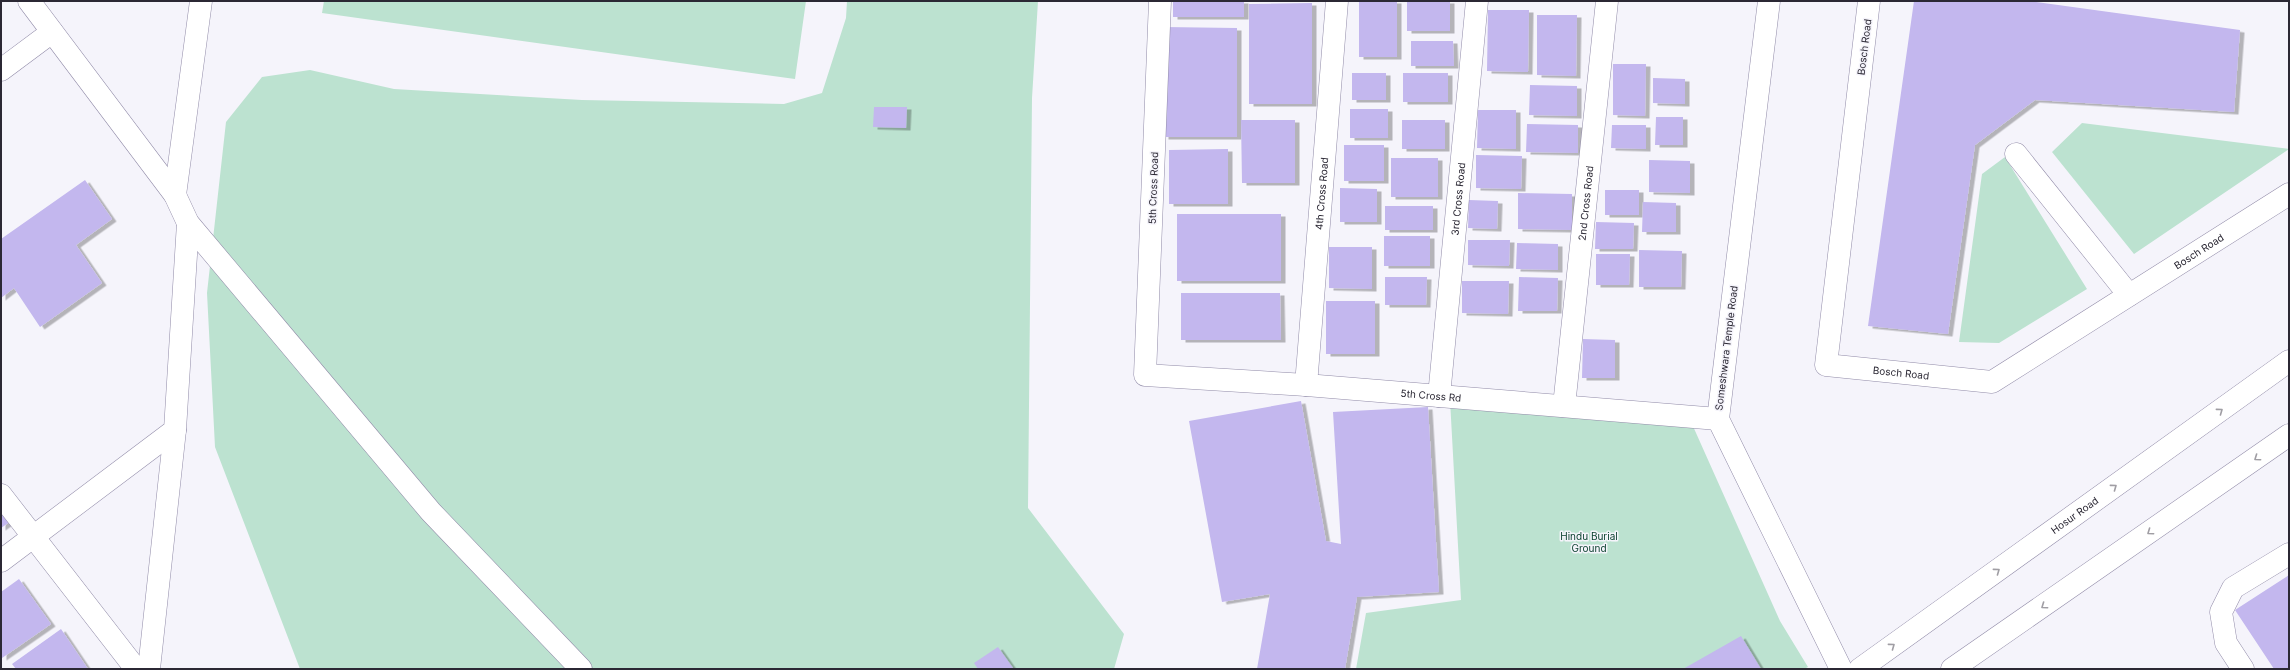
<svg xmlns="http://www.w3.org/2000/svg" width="2290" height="670" font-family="Inter,sans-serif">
  <defs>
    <filter id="shadow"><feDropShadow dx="4.5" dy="2.5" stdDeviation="0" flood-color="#0004"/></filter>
  </defs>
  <rect width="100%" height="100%" fill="#f5f4fb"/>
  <path fill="#bce2d0" d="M324 1H806L795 79 322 13Z
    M847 1H1038L1032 98 1028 508 1124 634 1114 669H300L215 447 207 293 226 122 262 77 310 70 394 89 582 100 784 104 822 93 846 18Z
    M2082 123 2289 149 2134 254 2052 152Z
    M2005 157 2087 289 1999 343 1959 342 1982 174Z
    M1450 400 1692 424 1780 621 1808 667 1804 669H1356L1366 613 1461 600Z"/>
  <path fill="#c3b7ee" filter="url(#shadow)" d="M1173 1H1244V17H1173Z
    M1359 1H1397V57H1359Z
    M1407 1H1450V31H1407Z
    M1914 1H2029L2240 30 2234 112 2035 100 1975 145 1948 334 1868 326Z
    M1312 3V104H1249V4Z
    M1488 10H1529L1528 72 1487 71Z
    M1537 15H1577L1576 76 1537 75Z
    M1164 27 1237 28V137H1164Z
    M1411 41H1453L1454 66H1411Z
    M1613 64H1646L1645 116 1613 115Z
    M1352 73H1386V100H1352Z
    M1403 73H1448V102H1403Z
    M1653 78 1685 79V104L1653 103Z
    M1530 85 1577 86V116L1529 115Z
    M874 107H907L906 128 873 127Z
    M1350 109H1388V138H1350Z
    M1478 110H1516V149L1477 148Z
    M1656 117H1683V145H1655Z
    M1241 120H1295V183H1242Z
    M1402 120H1445V149H1402Z
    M1527 124 1578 125V153L1526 152Z
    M1612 125H1646V149L1611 148Z
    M1344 145H1384V181H1344Z
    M1228 149V204H1169V150Z
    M1476 155 1522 156 1521 189 1476 188Z
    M1391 158H1438V197H1391Z
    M1649 160 1690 161V193L1649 192Z
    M85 180 112 219 76 245 102 283 40 327 14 288 1 298V239Z
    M1340 188 1377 189V222H1340Z
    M1605 190H1639V215H1605Z
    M1518 193 1572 194V230L1518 229Z
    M1469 200 1498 201 1497 229 1468 228Z
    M1643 202 1676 203V232H1642Z
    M1385 206H1433V230H1385Z
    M1177 214H1281V281H1177Z
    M1596 222 1634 223 1633 249H1595Z
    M1384 236H1430V266H1384Z
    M1468 240H1510L1509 266 1468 265Z
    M1517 243 1558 244V270L1516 269Z
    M1329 247H1372V289L1329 288Z
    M1639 250 1682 251 1681 287H1639Z
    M1596 254H1630L1629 285H1596Z
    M1385 277H1427L1426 305H1385Z
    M1519 277 1558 278 1557 311H1518Z
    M1462 281H1509L1508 314 1462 313Z
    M1181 293H1280L1281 340H1181Z
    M1326 301H1375V354H1326Z
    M1583 339 1615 340V378H1582Z
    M1301 401 1326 541 1341 544 1333 412 1428 407 1439 592 1357 597 1345 669H1257L1270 594 1222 602 1189 421Z
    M1 504 14 519 1 528Z
    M2289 575V669H2274L2235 610Z
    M19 579 51 624 2 658 1 592Z
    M61 629 88 669H16L12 664Z
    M1741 636 1761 669H1683Z
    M998 647 1013 668 978 669 974 663Z"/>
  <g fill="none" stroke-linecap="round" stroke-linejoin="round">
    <g stroke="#918ba8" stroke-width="23">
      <g id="minor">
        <path d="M29 1 175 195 188 223 431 512 581 669"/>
        <path id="s1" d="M1160 1 1145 375 1306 385 1718 419"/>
        <path d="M1769 1 1718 419 1841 669"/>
        <path id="s2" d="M1869 1 1826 365 1992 382 2289 194"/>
        <path d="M1 70 52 32"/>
        <path d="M2016 154 2129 295"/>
        <path d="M175 195 201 1"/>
        <path id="s3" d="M1306 385 1337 1"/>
        <path id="s4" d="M1439 396 1477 1"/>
        <path id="s5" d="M1564 406 1607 1"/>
        <path d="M1 495 136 669"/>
        <path d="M1 561 175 430 188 223"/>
        <path d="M149 669 175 430"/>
        <path d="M2243 669 2226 643 2221 612 2233 588 2289 554"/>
      </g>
    </g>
    <g stroke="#918ba8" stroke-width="23">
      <g id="major">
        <path id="s6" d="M1860 669 2289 361"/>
        <path d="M1952 669 2289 435"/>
      </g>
    </g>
    <use href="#minor" stroke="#fff" stroke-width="22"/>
    <use href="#major" stroke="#fff" stroke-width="22"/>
  </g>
  <defs><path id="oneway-chevron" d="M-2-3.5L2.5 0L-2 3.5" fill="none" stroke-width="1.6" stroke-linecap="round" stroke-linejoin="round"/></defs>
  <g stroke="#a09ea4">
    <use href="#oneway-chevron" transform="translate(2220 411) rotate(-36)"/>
    <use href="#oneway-chevron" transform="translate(2257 458) rotate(145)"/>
    <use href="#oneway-chevron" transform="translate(2114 487) rotate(-36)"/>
    <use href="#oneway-chevron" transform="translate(2150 532) rotate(145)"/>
    <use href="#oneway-chevron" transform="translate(1997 571) rotate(-36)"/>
    <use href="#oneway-chevron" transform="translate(2044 606) rotate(145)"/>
    <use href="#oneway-chevron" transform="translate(1892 646) rotate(-36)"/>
  </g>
  <g text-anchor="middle" stroke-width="3" stroke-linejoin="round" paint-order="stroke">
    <g font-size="10" fill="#2b2834" stroke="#f5f4fb">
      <text transform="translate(1864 47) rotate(-83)" y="4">Bosch Road</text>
      <text transform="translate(1153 188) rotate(-88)" y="4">5th Cross Road</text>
      <text dy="4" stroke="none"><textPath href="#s3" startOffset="192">4th Cross Road</textPath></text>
      <text dy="4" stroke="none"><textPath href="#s4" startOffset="198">3rd Cross Road</textPath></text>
      <text dy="4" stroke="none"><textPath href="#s5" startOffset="204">2nd Cross Road</textPath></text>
      <text dy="4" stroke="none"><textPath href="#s2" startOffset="778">Bosch Road</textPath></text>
      <text transform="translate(1726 348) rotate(-83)" y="4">Someshwara Temple Road</text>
      <text dy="4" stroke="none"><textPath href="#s2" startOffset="442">Bosch Road</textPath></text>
      <text dy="4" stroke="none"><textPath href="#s1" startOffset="661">5th Cross Rd</textPath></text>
      <text dy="4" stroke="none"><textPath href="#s6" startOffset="264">Hosur Road</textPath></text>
    </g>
    <g font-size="10" fill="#0a402e" stroke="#f5f4fb">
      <text x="1589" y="540">Hindu Burial<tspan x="1589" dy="12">Ground</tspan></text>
    </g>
  </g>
  <rect width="2290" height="670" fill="none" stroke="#2b2834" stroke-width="4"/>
</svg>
